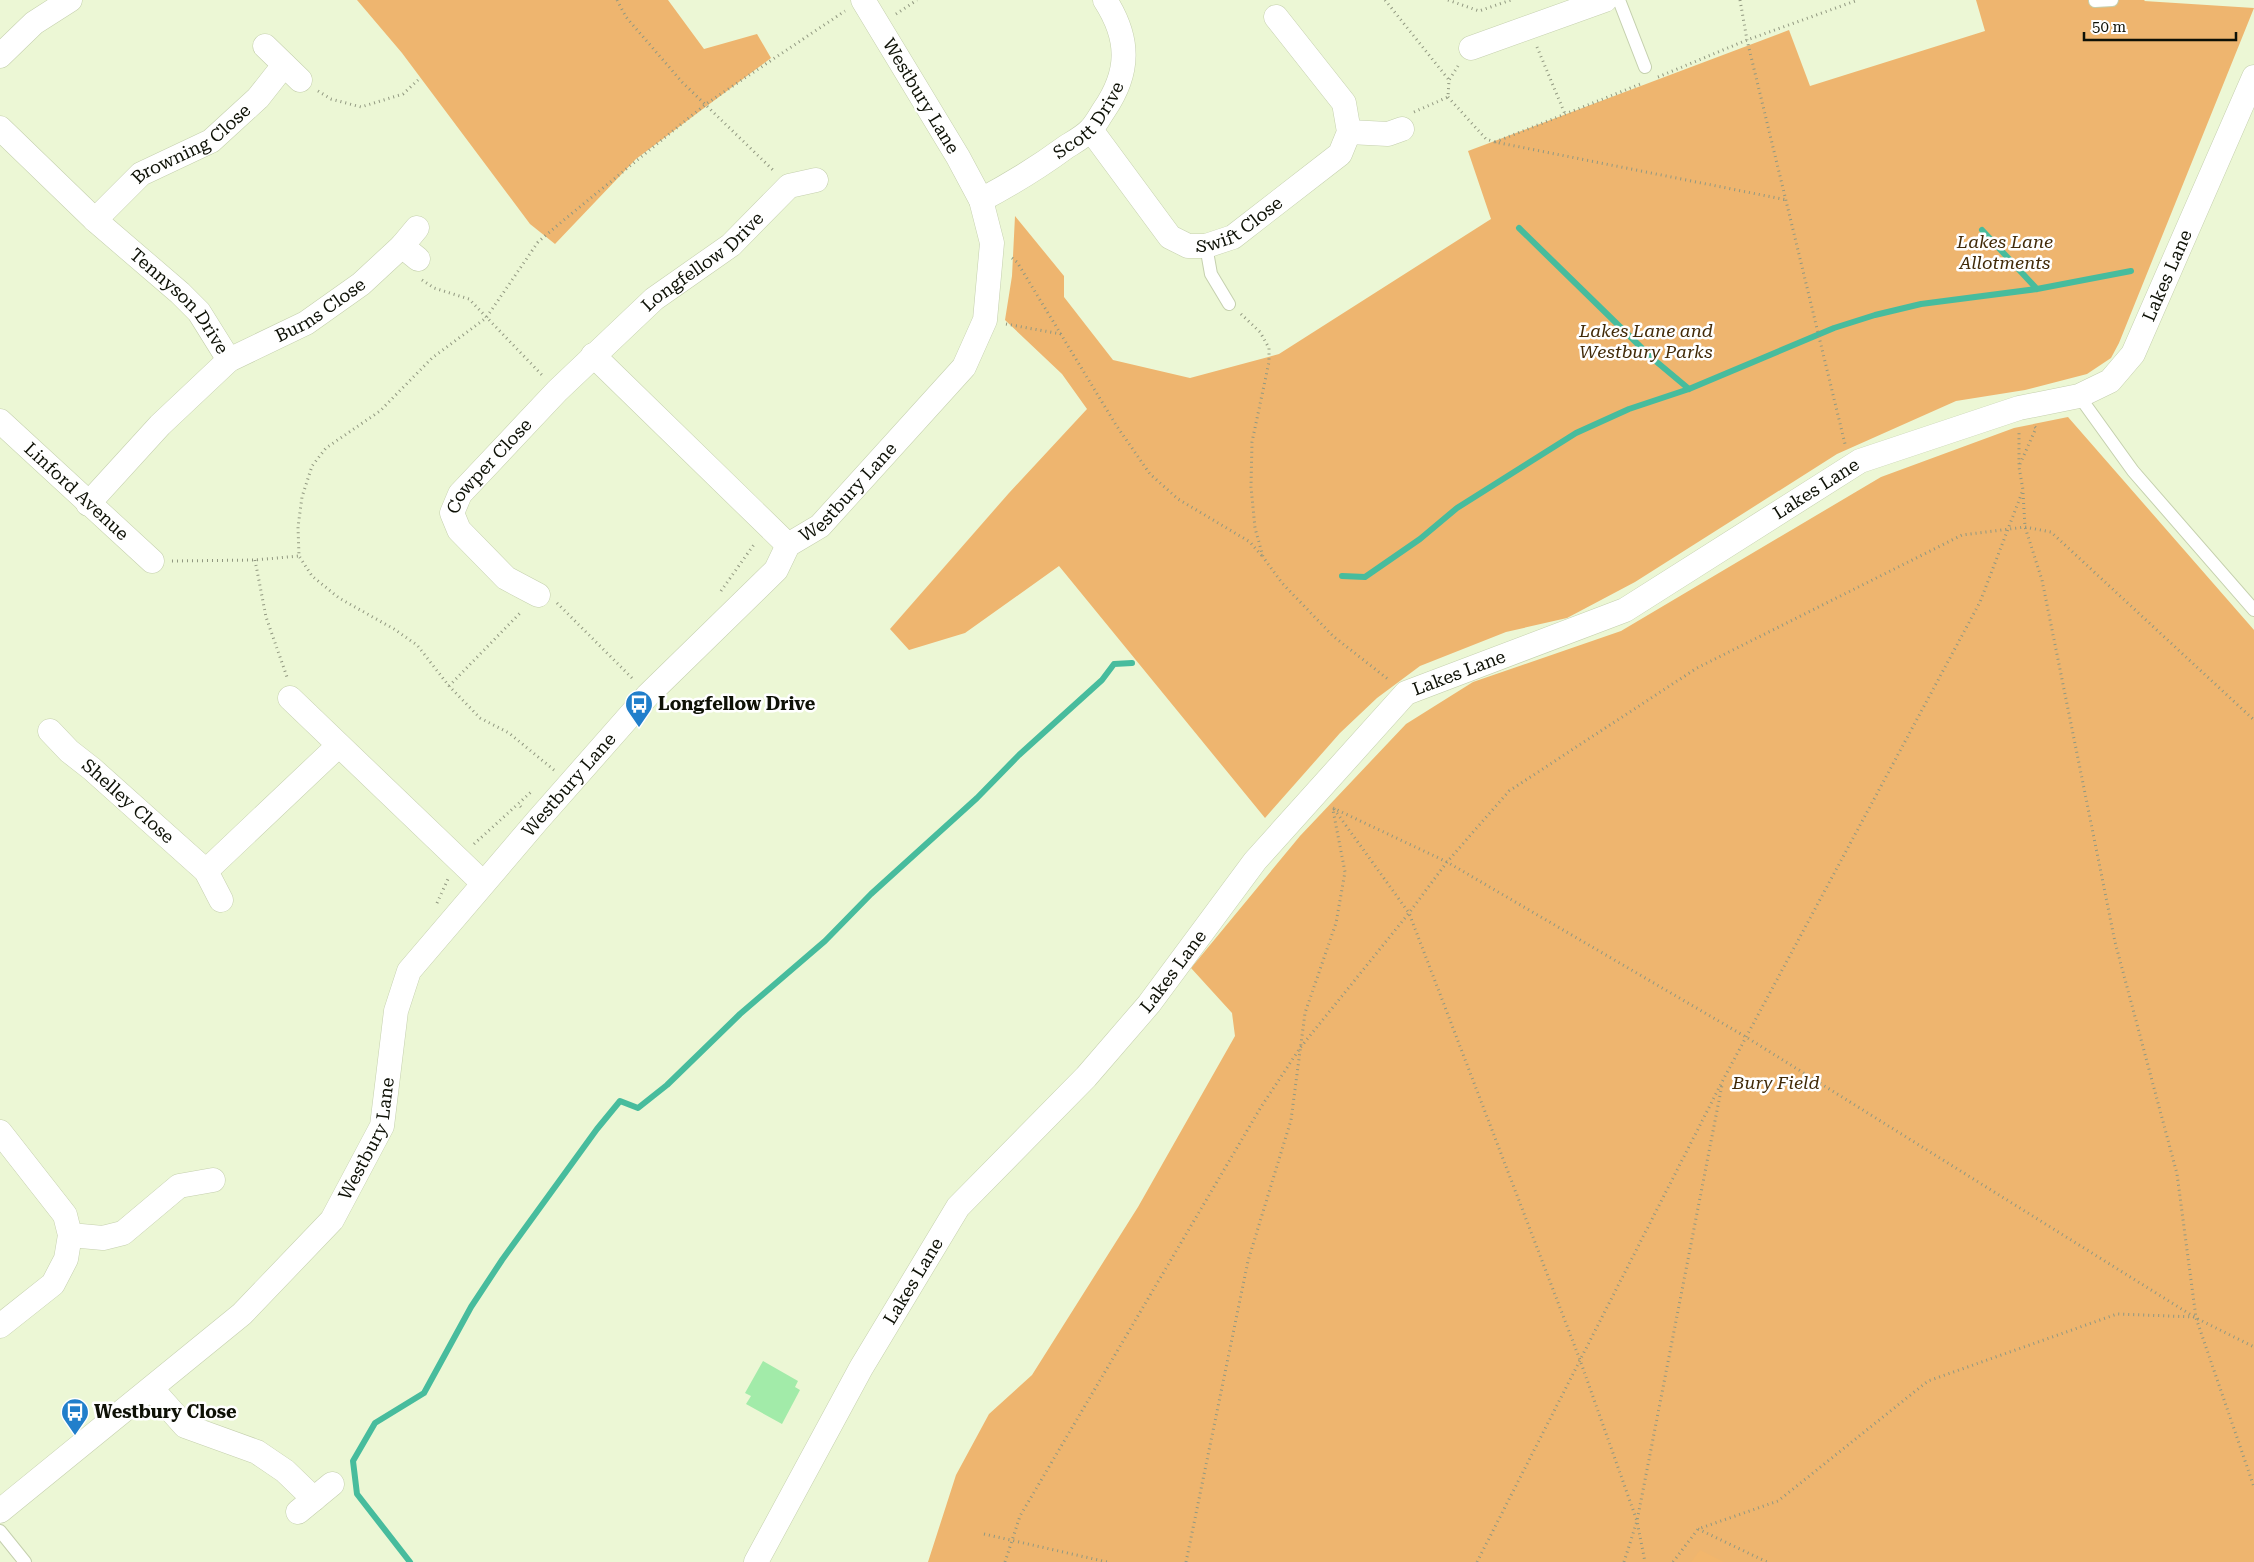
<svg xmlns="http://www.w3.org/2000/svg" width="2254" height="1562" font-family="'Roboto Serif',serif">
  <rect width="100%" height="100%" fill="#ecf7d5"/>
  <path fill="#eeb56f" d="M357 0H668L704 49 757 34 771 58 636 159 555 244 530 224 402 53Z
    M1976 0H2145L2144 1 2254 8 2119 343 2111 358 2087 374 2025 390 1956 401 1837 454 1635 582 1567 618 1506 632 1420 666 1377 698 1340 733 1265 818 1059 566 965 633 909 650 890 629 1009 493 1087 409 1062 374 1005 320 1012 276 1015 216 1064 276V297L1113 360 1190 378 1279 354 1491 219 1468 151 1789 30 1810 86 1985 31Z
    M2068 417 2254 630V1562H928L956 1475 989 1414 1032 1375 1138 1207 1235 1036 1232 1013 1191 968 1300 836 1406 724 1473 682 1621 631 1881 477 2014 428Z"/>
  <path fill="#f2b66c" d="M1700 1550 1724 1562H1691Z"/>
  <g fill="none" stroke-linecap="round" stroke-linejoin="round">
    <path stroke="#47bc9d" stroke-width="6" d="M1519 228 1652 358 1689 389
      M1982 230 2037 289
      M1342 576 1365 577 1420 539 1457 508 1576 433 1629 409 1689 389 1834 328 1875 315 1921 304 2037 289 2131 271
      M410 1562 357 1494 353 1461 375 1423 424 1393 471 1307 502 1260 597 1129 620 1101 638 1108 667 1085 740 1014 825 941 871 894 977 798 1019 755 1102 680 1114 664 1132 663"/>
  </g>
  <path fill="#a2eba9" d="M763 1361 798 1381 795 1387 800 1390 782 1424 746 1404 751 1396 745 1393Z"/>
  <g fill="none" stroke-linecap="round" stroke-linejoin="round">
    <g stroke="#c5d0ae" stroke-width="14">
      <path id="lane" d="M1619 0 1645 67
        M2095 1 2112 0
        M1206 246 1211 274 1229 304
        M2079 396 2133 471 2254 610
        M0 1531 25 1562"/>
    </g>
    <g stroke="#c5d0ae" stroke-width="25">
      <g id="street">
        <path d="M265 46 300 80"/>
        <path d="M1471 48 1605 0"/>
        <path d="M0 56 34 23 70 0"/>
        <path id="s1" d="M0 128 95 220 180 293 199 312 229 360"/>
        <path id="s2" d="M1091 130 1170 237 1188 246H1206L1233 237 1340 154 1349 132 1344 103 1276 17"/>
        <path d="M1349 132 1388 134 1402 129"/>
        <path id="s3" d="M981 200C1011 184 1039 167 1066 147 1074 142 1085 136 1091 129 1096 124 1100 116 1104 110 1130 72 1130 39 1105 0"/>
        <path id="s4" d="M95 220 141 174 211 141 258 98 284 65"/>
        <path d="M402 246 418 259"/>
        <path d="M593 355 788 545"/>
        <path id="s5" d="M0 421 152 561"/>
        <path id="s6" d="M88 504 160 425 229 360 306 323 361 284 402 246 417 228"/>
        <path id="s7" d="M538 595 506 578 459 530 452 513 460 494 557 391 654 299 731 245 789 186 816 180"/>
        <path d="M290 698 483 883"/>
        <path id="s8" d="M50 731 69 751 92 769 206 871 221 900"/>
        <path d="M206 871 338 746"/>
        <path d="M0 1132 65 1215 70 1235 66 1259 53 1284 0 1326"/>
        <path d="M70 1235 103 1238 123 1233 179 1186 213 1180"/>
        <path d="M152 1389 185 1426 257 1452 285 1471 314 1499"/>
        <path id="s9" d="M0 1511 242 1314 332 1220 382 1126 396 1011 409 971 537 821 648 695 776 570 788 545 820 526 964 367 985 320 992 243 981 200 958 157 863 0"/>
        <path d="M298 1512 332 1484"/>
        <path id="s10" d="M756 1562 861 1368 958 1207 1086 1077 1149 1004 1255 861 1406 693 1625 610 1860 461 2019 408 2079 396 2110 381 2133 354 2254 77"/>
      </g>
    </g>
    <path stroke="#919880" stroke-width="3" stroke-dasharray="1 4" stroke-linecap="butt" d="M617 0 626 17 682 82 775 172
      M1385 0 1449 80
      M1448 0 1479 11 1511 0
      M1740 0 1747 40 1845 444
      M896 14 917 0
      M1537 47 1565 114
      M1658 77 1747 40 1858 0
      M318 91 331 99 361 107 403 94 418 80
      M1448 97 1486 139 1495 142 1787 200
      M1414 112 1448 97 1449 80 1458 66
      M1495 142 1643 83
      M1012 258 1017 262 1116 425 1150 474 1178 499 1250 542 1262 556
      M422 280 434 288 469 299 542 375
      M1241 314 1260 332 1269 348V362L1252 442 1251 487 1255 528 1263 557 1282 583 1333 636 1389 680
      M1006 324 1061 334
      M2020 464 2036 428 2034 426
      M2023 493 2025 527 2042 580 2115 942 2177 1174 2196 1318 2254 1487
      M255 560 266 617 287 677
      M172 561 255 560 299 556
      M721 591 755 543
      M557 603 634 680
      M449 686 522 611
      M554 770 509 733 480 718 449 686 417 645 394 629 339 598 312 576 299 556 298 527 302 497 312 466 326 448 380 411 432 358 486 318 538 242 565 219 706 104 845 11
      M521 807 518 804 532 791
      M1333 808 1447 862 1746 1037 2196 1318 2254 1347
      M1334 809 1409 913 1580 1360 1637 1521 1645 1562
      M474 844 518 804
      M437 903 448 879
      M1698 1529 1767 1562
      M984 1534 1107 1562
      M1005 1562 1020 1516 1261 1107 1300 1048 1409 913 1447 862 1509 791 1697 668 1962 535 2025 527 2051 532 2254 720
      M1186 1562 1248 1261 1291 1120 1305 1013 1336 923 1345 872 1333 810
      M1477 1562 1723 1080 1980 602 2023 490 2019 467V430
      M1624 1562 1637 1521 1722 1085
      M1673 1562 1698 1529 1778 1501 1928 1381 2117 1314 2195 1317"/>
    <use href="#lane" stroke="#fff" stroke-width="12"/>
    <use href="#street" stroke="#fff" stroke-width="24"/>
  </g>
  <defs>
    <g id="bus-pin" transform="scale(1.4375)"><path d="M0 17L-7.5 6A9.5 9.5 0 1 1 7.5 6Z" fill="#217fcb" stroke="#fff"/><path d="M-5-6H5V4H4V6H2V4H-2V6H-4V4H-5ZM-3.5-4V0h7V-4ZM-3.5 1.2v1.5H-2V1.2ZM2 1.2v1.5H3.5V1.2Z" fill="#fff"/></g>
  </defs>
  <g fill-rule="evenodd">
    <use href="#bus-pin" x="639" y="704"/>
    <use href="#bus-pin" x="75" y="1412"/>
  </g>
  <g text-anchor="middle" stroke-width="5" stroke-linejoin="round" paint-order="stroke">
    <g font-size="18" fill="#0e1106" stroke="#fff">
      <text transform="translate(921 96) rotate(59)" y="6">Westbury Lane</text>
      <text dy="6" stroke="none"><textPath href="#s3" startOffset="136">Scott Drive</textPath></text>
      <text dy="6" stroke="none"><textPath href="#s4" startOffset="124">Browning Close</textPath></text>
      <text dy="6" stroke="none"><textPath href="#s2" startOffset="210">Swift Close</textPath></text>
      <text dy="6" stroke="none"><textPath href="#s7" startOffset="479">Longfellow Drive</textPath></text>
      <text dy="6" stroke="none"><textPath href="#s10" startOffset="1988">Lakes Lane</textPath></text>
      <text dy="6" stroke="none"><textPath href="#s1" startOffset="250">Tennyson Drive</textPath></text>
      <text dy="6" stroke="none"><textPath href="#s6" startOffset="306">Burns Close</textPath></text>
      <text dy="6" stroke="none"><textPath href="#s7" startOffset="182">Cowper Close</textPath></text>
      <text dy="6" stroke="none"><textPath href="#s10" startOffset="1552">Lakes Lane</textPath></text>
      <text dy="6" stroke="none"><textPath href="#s9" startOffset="1359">Westbury Lane</textPath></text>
      <text dy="6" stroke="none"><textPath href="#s5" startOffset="104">Linford Avenue</textPath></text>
      <text dy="6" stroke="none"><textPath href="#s10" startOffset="1148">Lakes Lane</textPath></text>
      <text dy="6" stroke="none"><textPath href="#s9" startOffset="952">Westbury Lane</textPath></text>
      <text dy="6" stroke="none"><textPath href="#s8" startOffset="105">Shelley Close</textPath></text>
      <text dy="6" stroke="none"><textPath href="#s10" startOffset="728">Lakes Lane</textPath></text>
      <text dy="6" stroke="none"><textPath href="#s9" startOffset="532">Westbury Lane</textPath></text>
      <text dy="6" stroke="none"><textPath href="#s10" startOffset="322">Lakes Lane</textPath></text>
    </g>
    <g font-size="18" font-style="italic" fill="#412a08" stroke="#fff">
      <text x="2005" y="248">Lakes Lane<tspan x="2005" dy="21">Allotments</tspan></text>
      <text x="1646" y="337">Lakes Lane and<tspan x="1646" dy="21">Westbury Parks</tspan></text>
      <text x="1776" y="1089">Bury Field</text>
    </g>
    <g font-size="18" font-weight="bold" fill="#0e1106" stroke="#fff" text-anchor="start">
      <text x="658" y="710">Longfellow Drive</text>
      <text x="94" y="1418">Westbury Close</text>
    </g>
  </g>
  <path d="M2084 32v8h152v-8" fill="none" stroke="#0e1106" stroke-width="2.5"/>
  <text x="2092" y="32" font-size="15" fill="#0e1106" stroke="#ffffff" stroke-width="4" paint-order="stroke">50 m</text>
</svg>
